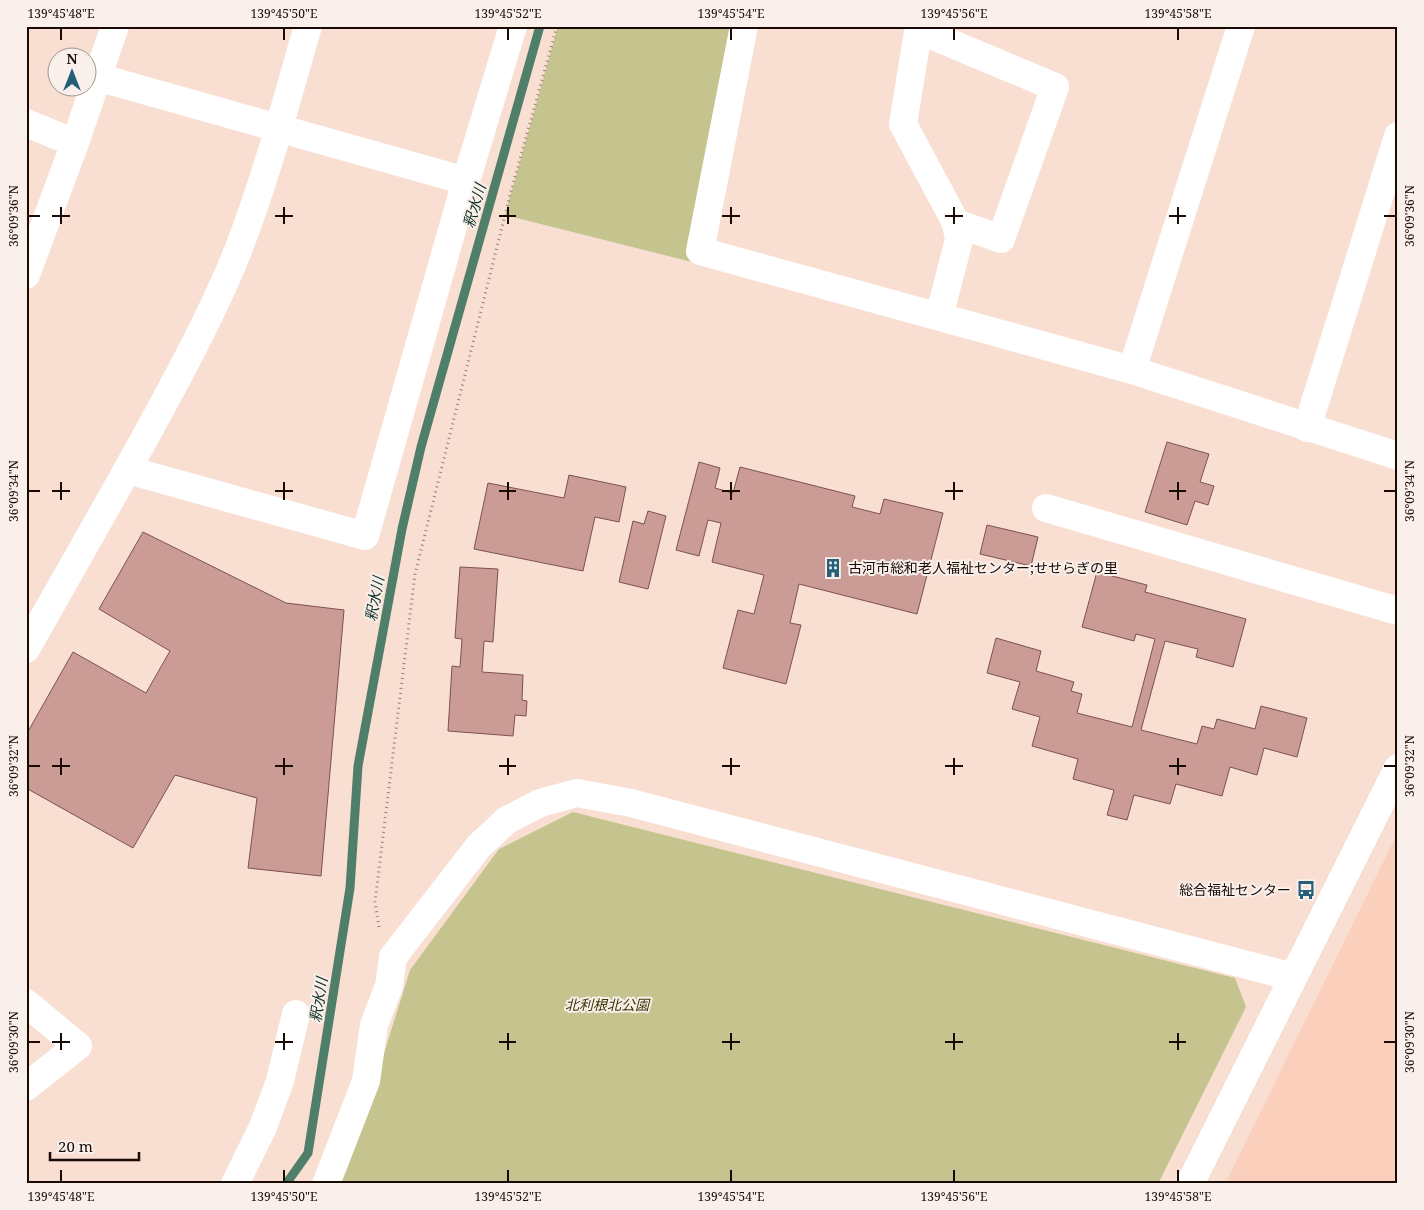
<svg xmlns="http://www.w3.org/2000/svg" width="1424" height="1210" font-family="'Noto Serif','Noto Sans JP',serif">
  <rect width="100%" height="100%" fill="#f9ded2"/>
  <path fill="#fad0bd" d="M1398 832V1184H1225Z"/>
  <path fill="#c5c48e" d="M558 26H742L692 262 505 215Z
    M573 812 1235 978 1246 1007 1158 1184H336L361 1127 410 970 499 849Z"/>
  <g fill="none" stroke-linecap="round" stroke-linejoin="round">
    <path stroke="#507f69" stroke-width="9" d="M286 1184 308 1153 350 888 358 766 402 529 421 447 540 26"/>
  </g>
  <path fill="#cb9c96" stroke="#7c524e" d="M1167 442 1209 454 1200 482 1214 486 1208 505 1195 501 1187 525 1145 512Z
    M699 462 720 468 715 488 733 493 740 467 855 496 852 507 880 514 884 499 943 513 917 614 799 584 790 623 801 625 786 684 723 668 738 610 754 614 764 575 712 562 721 523 708 520 699 556 676 550Z
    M569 475 626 487 619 522 595 517 583 571 474 549 488 483 564 498Z
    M648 511 666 516 648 589 619 582 633 521 644 524Z
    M987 525 1038 537 1031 566 980 554Z
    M143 532 286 603 344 610 321 876 248 868 257 798 175 775 133 848 26 788V735L73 652 146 693 170 651 99 609Z
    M460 567 498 569 493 642 484 641 482 672 523 675 522 700 527 701 526 716 515 715 513 736 448 731 452 666 460 667 462 639 455 638Z
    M1097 572 1147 585 1145 592 1246 619 1233 667 1196 657 1198 649 1165 641 1141 730 1197 744 1202 726 1214 729 1217 719 1255 729 1261 706 1307 718 1297 757 1264 748 1257 775 1230 767 1222 796 1176 784 1170 804 1134 795 1127 820 1107 815 1114 790 1073 779 1078 759 1032 746 1040 717 1012 709 1020 682 987 673 996 638 1041 651 1036 671 1074 682 1071 691 1082 694 1077 713 1132 727 1155 639 1136 634 1134 641 1082 627Z"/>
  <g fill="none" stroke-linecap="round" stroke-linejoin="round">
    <path stroke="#957f76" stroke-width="3" stroke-dasharray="1 4" stroke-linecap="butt" d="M379 927 375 902 415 574 511 191 557 26"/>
    <path stroke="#fff" stroke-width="28" d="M744 26 700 251 1132 370 1398 456
      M919 26 903 124 956 223 959 240 939 317
      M919 30 1055 87 1001 239 956 223
      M97 77 466 181
      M26 123 75 143
      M26 275 75 143 115 26
      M1132 370 1241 26
      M1307 428 1398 136
      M128 470 365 536 466 181 513 26
      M1046 508 1398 611
      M26 1003 78 1046 26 1087
      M235 1184 263 1127 280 1081 296 1014
      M326 1184 366 1081 374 1025 389 986 393 957"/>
    <path stroke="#fff" stroke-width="28" d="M26 649C73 565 121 483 166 399 192 351 217 303 237 253 266 179 286 102 308 26
      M393 957 479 846 507 820 540 803 577 793 631 803 1293 977
      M1190 1184 1398 768"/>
  </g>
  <path fill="none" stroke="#190a05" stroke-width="2" d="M61 28V40M284 28V40M508 28V40M731 28V40M954 28V40M1178 28V40M61 207V224M284 207V224M508 207V224M731 207V224M954 207V224M1178 207V224M28 216H40M52 216H70M275 216H293M499 216H516M722 216H740M945 216H963M1169 216H1186M1384 216H1396M61 482V500M284 482V500M508 482V500M731 482V500M954 482V500M1178 482V500M28 491H40M52 491H70M275 491H293M499 491H516M722 491H740M945 491H963M1169 491H1186M1384 491H1396M61 758V775M284 758V775M508 758V775M731 758V775M954 758V775M1178 758V775M28 766H40M52 766H70M275 766H293M499 766H516M722 766H740M945 766H963M1169 766H1186M1384 766H1396M61 1033V1050M284 1033V1050M508 1033V1050M731 1033V1050M954 1033V1050M1178 1033V1050M28 1042H40M52 1042H70M275 1042H293M499 1042H516M722 1042H740M945 1042H963M1169 1042H1186M1384 1042H1396M61 1170V1182M284 1170V1182M508 1170V1182M731 1170V1182M954 1170V1182M1178 1170V1182"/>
  <defs>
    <g id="building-bare" transform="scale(1.5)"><path d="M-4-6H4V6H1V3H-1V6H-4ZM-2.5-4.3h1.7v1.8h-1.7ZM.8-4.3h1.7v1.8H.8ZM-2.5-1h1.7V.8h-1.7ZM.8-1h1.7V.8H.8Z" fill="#246179" stroke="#f9f0ec" stroke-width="2.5" paint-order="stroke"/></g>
    <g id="bus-bare" transform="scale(1.5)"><path d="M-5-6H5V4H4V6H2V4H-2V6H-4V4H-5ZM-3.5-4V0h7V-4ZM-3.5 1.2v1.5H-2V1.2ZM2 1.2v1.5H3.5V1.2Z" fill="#246179" stroke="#f9f0ec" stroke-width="2.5" paint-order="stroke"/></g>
  </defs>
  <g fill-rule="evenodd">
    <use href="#building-bare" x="833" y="568"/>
    <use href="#bus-bare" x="1306" y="890"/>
  </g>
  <g text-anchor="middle" stroke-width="4" stroke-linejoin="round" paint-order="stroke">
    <g font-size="14" fill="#190a05" stroke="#f9f0ec" text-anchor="start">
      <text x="848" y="573">古河市総和老人福祉センター;せせらぎの里</text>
      <text x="1291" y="895" text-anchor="end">総合福祉センター</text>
    </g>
    <g font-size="14" font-style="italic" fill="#393600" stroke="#f9f0ec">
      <text x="607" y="1010">北利根北公園</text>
    </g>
    <g font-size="15" font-style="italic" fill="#0e3125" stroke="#f9f0ec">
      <text transform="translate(475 206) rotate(-74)" y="5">釈水川</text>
      <text transform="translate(375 599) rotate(-80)" y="5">釈水川</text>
      <text transform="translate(319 1000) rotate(-81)" y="5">釈水川</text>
    </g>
  </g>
  <rect width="1424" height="1210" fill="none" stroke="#f9f0ec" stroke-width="55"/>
  <g transform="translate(72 72)"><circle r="24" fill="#f9f0ec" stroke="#9f9490"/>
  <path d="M0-4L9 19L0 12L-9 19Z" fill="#246179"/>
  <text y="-8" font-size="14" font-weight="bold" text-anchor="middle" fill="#190a05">N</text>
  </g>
  <path d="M50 1152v8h89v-8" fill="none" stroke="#190a05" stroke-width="2.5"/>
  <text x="58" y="1152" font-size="15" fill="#190a05" stroke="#f9f0ec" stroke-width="4" paint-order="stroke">20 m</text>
  <rect x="28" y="28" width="1368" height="1154" fill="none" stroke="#190a05" stroke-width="2"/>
  <g font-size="12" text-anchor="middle" fill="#190a05">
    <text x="61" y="18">139°45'48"E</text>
    <text x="284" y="18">139°45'50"E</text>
    <text x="508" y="18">139°45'52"E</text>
    <text x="731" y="18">139°45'54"E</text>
    <text x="954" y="18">139°45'56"E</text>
    <text x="1178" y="18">139°45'58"E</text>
    <text transform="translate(14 216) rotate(-90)" y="4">36°09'36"N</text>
    <text transform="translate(1410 216) rotate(-90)" y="4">36°09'36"N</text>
    <text transform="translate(14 491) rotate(-90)" y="4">36°09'34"N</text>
    <text transform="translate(1410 491) rotate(-90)" y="4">36°09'34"N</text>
    <text transform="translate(14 766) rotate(-90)" y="4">36°09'32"N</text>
    <text transform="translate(1410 766) rotate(-90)" y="4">36°09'32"N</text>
    <text transform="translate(14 1042) rotate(-90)" y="4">36°09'30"N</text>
    <text transform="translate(1410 1042) rotate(-90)" y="4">36°09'30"N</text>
    <text x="61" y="1201">139°45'48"E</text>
    <text x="284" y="1201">139°45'50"E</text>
    <text x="508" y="1201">139°45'52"E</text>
    <text x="731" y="1201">139°45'54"E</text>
    <text x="954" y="1201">139°45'56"E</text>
    <text x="1178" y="1201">139°45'58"E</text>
  </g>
</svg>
